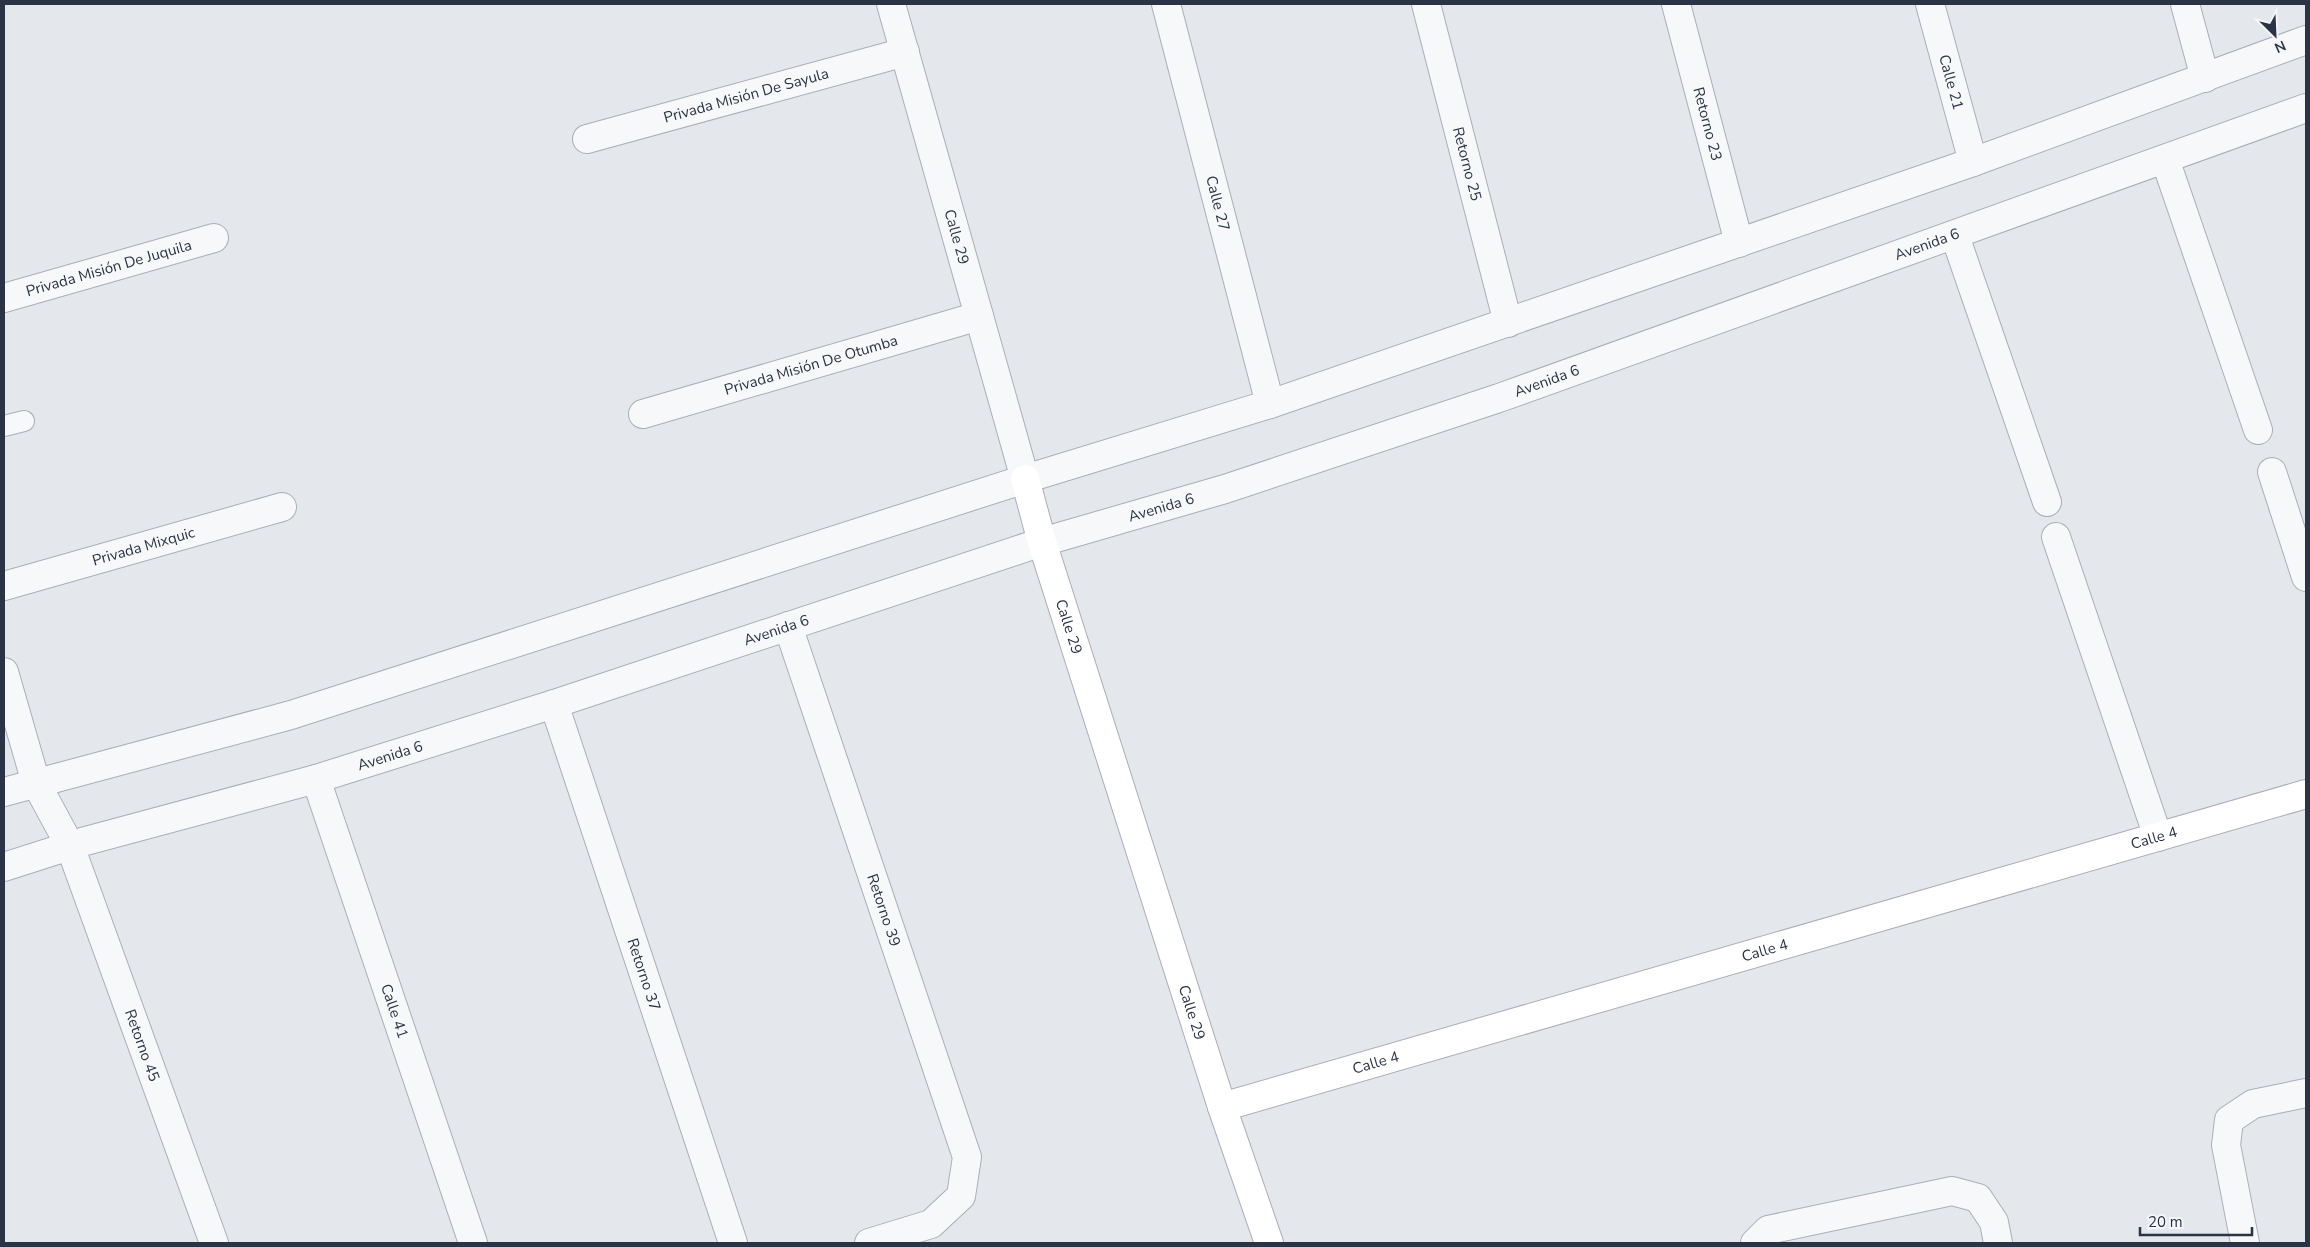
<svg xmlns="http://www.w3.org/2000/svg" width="2310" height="1247" font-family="'Nunito Sans',sans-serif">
  <rect width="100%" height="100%" fill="#e4e7ec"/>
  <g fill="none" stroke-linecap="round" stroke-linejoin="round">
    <g stroke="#a9aeb7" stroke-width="22">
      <path id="service" d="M4 426 24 421"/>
    </g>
    <g stroke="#a9aeb7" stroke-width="30">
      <g id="minor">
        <path id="s1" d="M891 4 1025 479"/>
        <path id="s2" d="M1166 4 1270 404"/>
        <path id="s3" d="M1426 4 1508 323"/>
        <path id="s4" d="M1676 4 1739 243"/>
        <path id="s5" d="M1930 4 1973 162"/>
        <path d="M2185 4 2205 78"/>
        <path id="s6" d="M587 139 905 52"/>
        <path d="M2165 159 2258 430"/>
        <path d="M1955 236 2047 502"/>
        <path id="s7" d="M4 298 214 238"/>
        <path id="s8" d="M643 414 979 316"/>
        <path d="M2272 472 2306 577"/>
        <path d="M2056 537 2158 837"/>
        <path id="s9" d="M4 586 282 507"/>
        <path id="s10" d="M788 626 967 1157 961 1196 931 1224 869 1243"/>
        <path id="s11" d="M4 672 36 783 70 846 214 1243"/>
        <path id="s12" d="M554 704 733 1243"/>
        <path id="s13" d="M316 779 473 1243"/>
        <path d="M1755 1243 1768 1230 1952 1191 1978 1198 1994 1222 1998 1243"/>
        <path d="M2245 1243 2226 1145 2229 1120 2253 1104 2306 1093"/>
      </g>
    </g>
    <g stroke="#a9aeb7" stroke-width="30">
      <g id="tertiary">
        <path d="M4 792 291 715 1025 479 1270 404 1973 162 2306 40"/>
        <path id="s14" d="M4 867 82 842 316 779 554 704 1042 542 1225 489 1499 398 2306 108"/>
      </g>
    </g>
    <g stroke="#a9aeb7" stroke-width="30">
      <g id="secondary">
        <path id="s15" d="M1025 479 1042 542 1222 1107 1269 1243"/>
        <path id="s16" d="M1222 1107 2306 794"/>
      </g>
    </g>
    <use href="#service" stroke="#f7f8fa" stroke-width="20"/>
    <use href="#minor" stroke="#f7f8fa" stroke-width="28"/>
    <use href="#tertiary" stroke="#f7f8fa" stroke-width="28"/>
    <use href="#secondary" stroke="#fff" stroke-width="28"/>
  </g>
  <g text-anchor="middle" stroke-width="4" stroke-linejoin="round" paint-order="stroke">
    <g font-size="15" fill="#2b3445" stroke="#f4f6f9">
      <text dy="5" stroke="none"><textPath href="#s5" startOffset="81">Calle 21</textPath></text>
      <text dy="5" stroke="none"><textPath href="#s6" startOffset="165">Privada Misión De Sayula</textPath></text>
      <text dy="5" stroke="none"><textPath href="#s4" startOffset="124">Retorno 23</textPath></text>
      <text dy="5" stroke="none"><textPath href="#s3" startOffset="165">Retorno 25</textPath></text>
      <text dy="5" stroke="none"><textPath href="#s2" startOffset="206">Calle 27</textPath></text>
      <text dy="5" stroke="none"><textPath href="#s1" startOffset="242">Calle 29</textPath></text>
      <text dy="5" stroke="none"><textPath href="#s14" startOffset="2022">Avenida 6</textPath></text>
      <text dy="5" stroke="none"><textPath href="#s7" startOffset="109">Privada Misión De Juquila</textPath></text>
      <text dy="5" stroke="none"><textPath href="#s8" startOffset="175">Privada Misión De Otumba</textPath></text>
      <text dy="5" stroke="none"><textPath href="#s14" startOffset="1618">Avenida 6</textPath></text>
      <text dy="5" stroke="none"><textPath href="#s14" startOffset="1212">Avenida 6</textPath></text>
      <text dy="5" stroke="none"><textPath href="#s9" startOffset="145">Privada Mixquic</textPath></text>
      <text dy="5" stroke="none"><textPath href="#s15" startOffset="154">Calle 29</textPath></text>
      <text dy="5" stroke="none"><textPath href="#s14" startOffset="808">Avenida 6</textPath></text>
      <text dy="5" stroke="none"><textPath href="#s14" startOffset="402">Avenida 6</textPath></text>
      <text dy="5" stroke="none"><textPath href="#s16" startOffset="970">Calle 4</textPath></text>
      <text dy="5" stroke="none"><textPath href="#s10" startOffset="300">Retorno 39</textPath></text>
      <text dy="5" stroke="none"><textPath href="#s16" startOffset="565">Calle 4</textPath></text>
      <text dy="5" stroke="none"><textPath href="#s12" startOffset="285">Retorno 37</textPath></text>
      <text dy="5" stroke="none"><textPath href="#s13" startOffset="245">Calle 41</textPath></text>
      <text dy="5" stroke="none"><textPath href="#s15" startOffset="559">Calle 29</textPath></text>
      <text dy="5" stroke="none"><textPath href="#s11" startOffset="399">Retorno 45</textPath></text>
      <text dy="5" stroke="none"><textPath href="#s16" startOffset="160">Calle 4</textPath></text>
    </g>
  </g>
  <rect width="2310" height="1247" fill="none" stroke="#2b3445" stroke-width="10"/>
  <g transform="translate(2275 35) rotate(156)" stroke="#f4f6f9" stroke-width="4" paint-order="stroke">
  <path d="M0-4L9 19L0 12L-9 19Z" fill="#2b3445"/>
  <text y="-8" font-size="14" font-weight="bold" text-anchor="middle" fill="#2b3445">N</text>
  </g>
  <path d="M2140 1227v8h112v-8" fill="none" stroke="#2b3445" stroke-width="2.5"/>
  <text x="2148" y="1227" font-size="15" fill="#2b3445" stroke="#f4f6f9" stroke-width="4" paint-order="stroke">20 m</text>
</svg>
